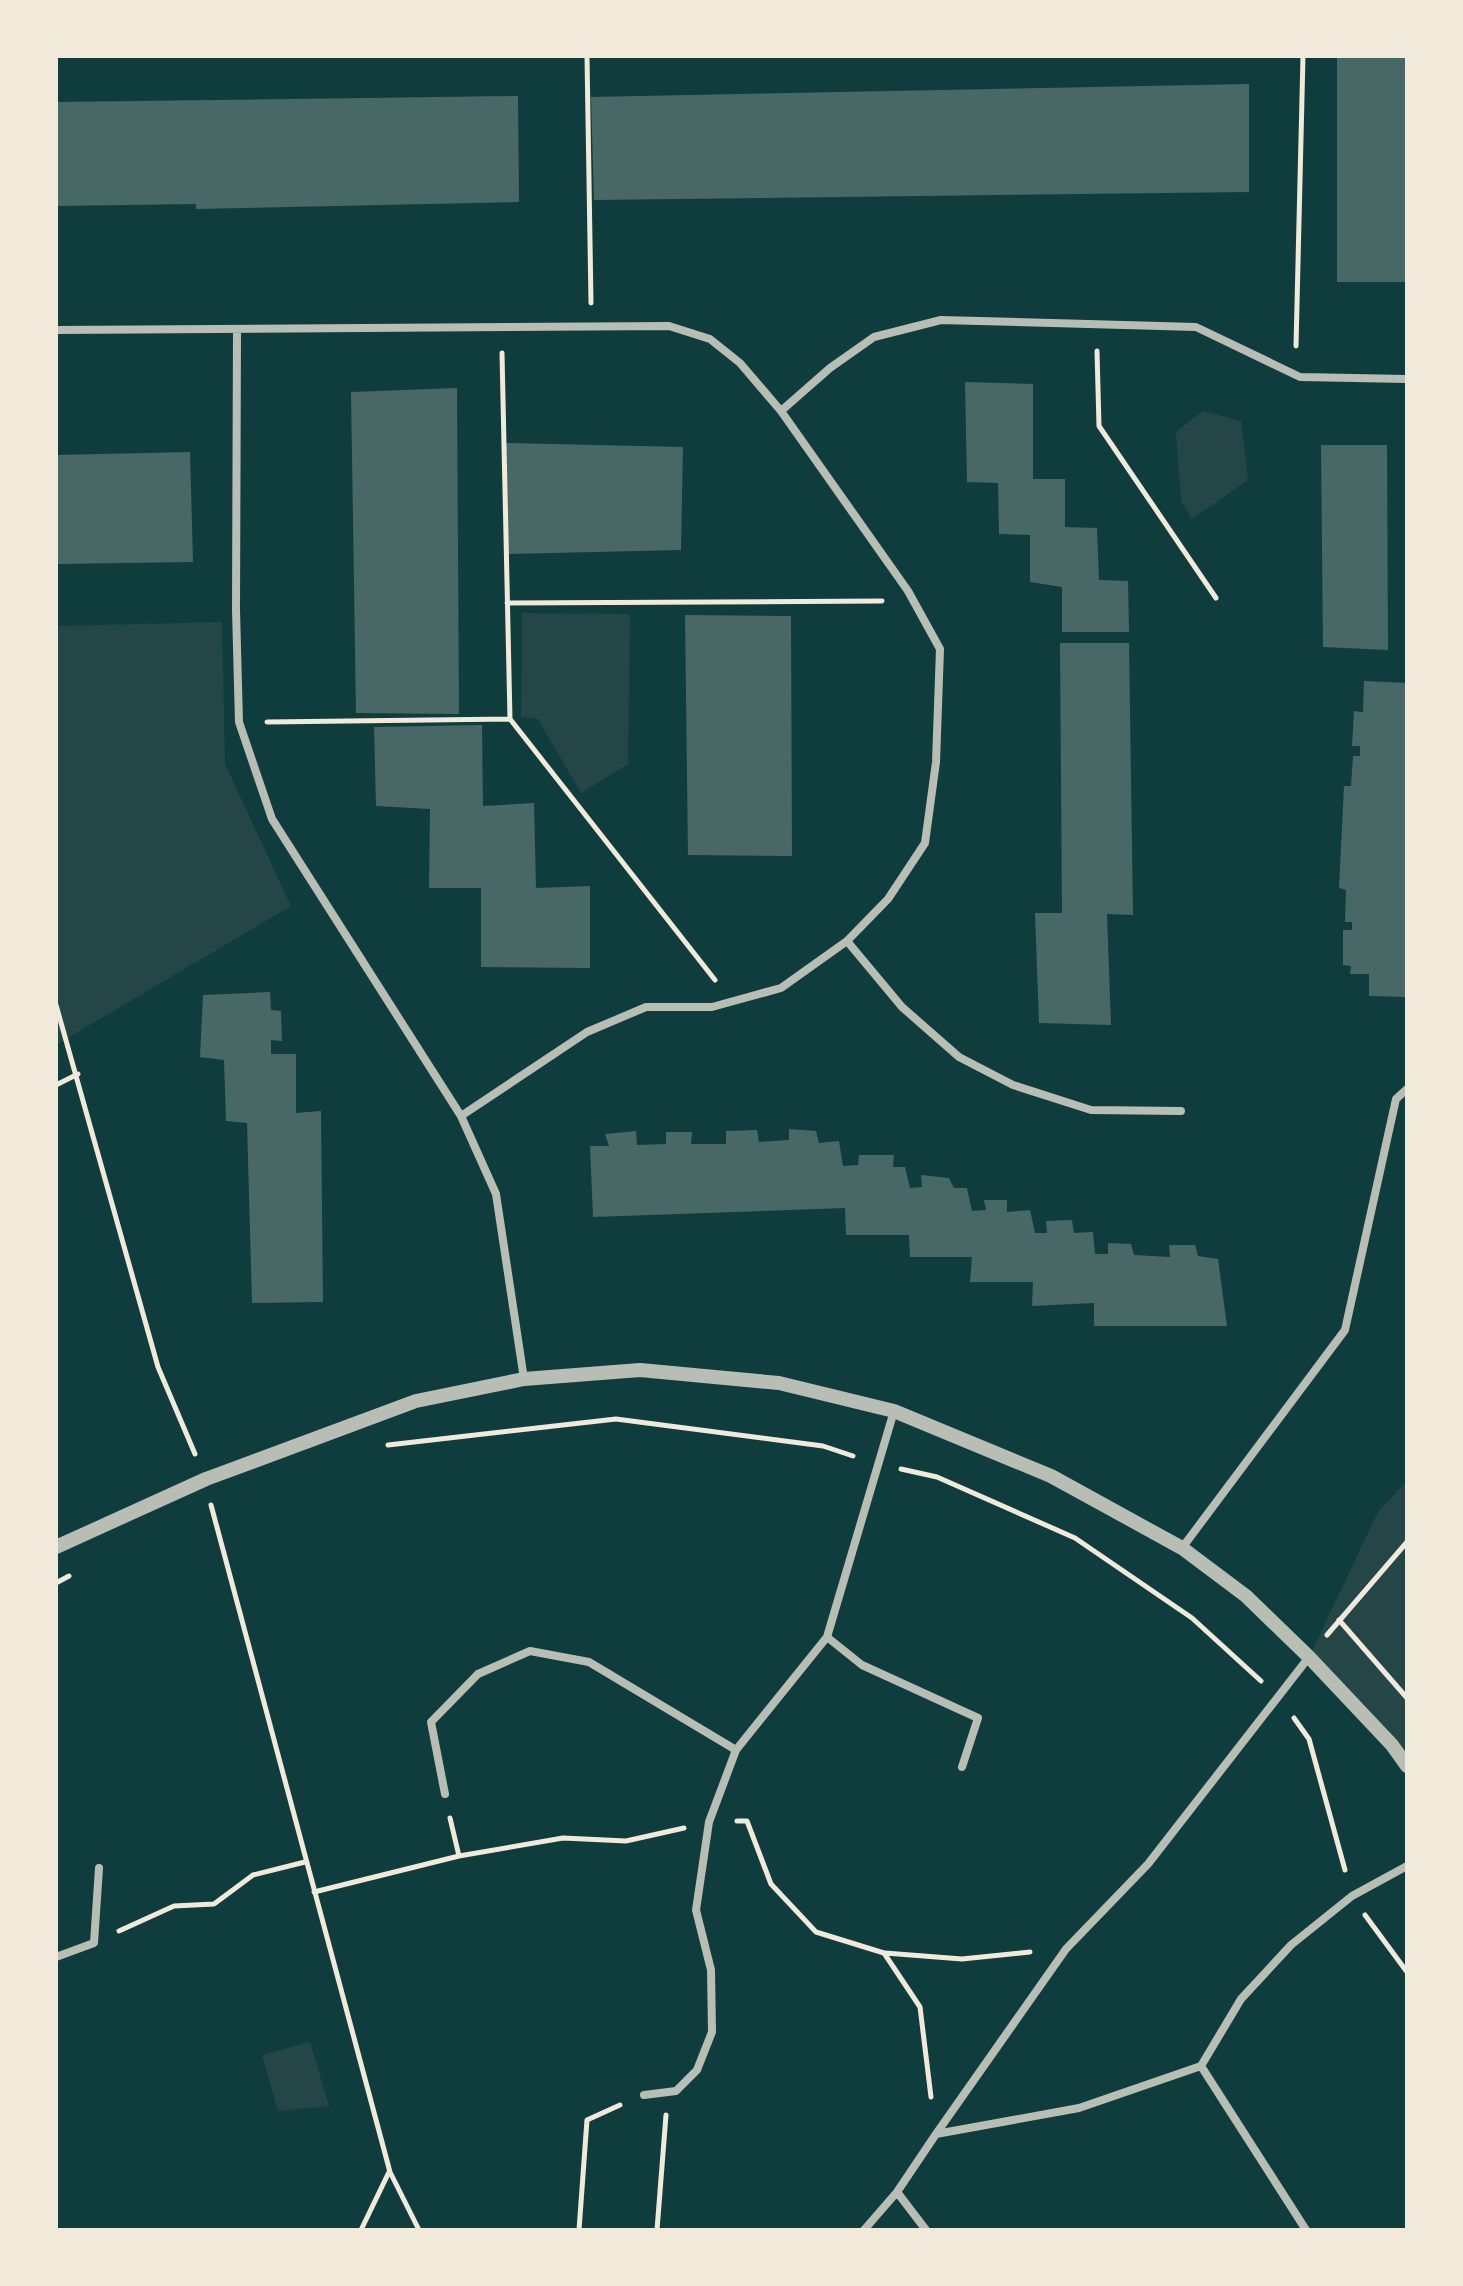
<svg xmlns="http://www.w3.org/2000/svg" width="1463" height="2286" font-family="'Source Serif 4',serif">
  <rect width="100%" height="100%" fill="#0f3d3e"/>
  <path fill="#244646" d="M1203 411 1241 421 1248 480 1192 519 1181 501 1176 432Z
    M522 613 630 614 628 764 581 793 538 719 521 717Z
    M222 622 225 764 291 906 56 1045V626Z
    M1407 1481V1766L1309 1657 1378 1512Z
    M310 2042 329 2106 278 2111 262 2055Z"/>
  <path fill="#486865" d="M1337 56H1407V282H1337Z
    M1249 84V192L594 200 591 97Z
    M518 96 519 202 196 209V204L56 206V102Z
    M965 382 1033 384V479H1065V527L1097 528 1099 580 1128 581 1129 632H1062V587L1030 582V535L999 534 998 483 967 482Z
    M457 388 459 714 356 713 351 392Z
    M506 443 683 447 681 550 506 554Z
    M1321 445H1387L1388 650 1323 647Z
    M190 452 193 562 56 564V455Z
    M685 615 791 616 792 856 688 855Z
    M1060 643H1129L1133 915 1107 914 1111 1025 1039 1023 1035 913H1062Z
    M1364 681 1407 683V997L1369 996V974H1350L1351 966 1343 965V930H1352V922H1345L1346 890 1339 888 1344 786H1351L1353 756H1360V746H1352L1354 711 1363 712Z
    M482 725 483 806 534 803 536 888 590 886V968L481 967V888H429L430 809 376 806 374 727Z
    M270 992 271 1010 281 1011 282 1041 271 1040V1054H296V1113L321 1111 323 1302 252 1303 247 1123 226 1121 224 1060 200 1057 203 995Z
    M789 1129 816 1131 819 1143 839 1141 843 1166 858 1165 859 1155H894L893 1167H905L910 1188 922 1187 921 1175 949 1178 954 1188H967L972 1211 986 1210 984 1200H1007V1212L1030 1210 1035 1233H1047L1046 1221 1072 1220 1074 1233 1093 1232 1095 1254H1108V1243L1131 1244 1134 1255 1170 1257 1169 1245H1195L1198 1256 1218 1259 1227 1326H1094V1303L1032 1306 1033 1282H970L972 1257H910L909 1235H846L845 1208 593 1217 590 1146H609L605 1134 636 1131 637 1145 666 1144V1132H692L691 1144H726V1131L757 1130 759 1142 789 1140Z"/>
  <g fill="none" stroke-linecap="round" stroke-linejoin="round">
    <path stroke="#f1e9da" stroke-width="5" d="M587 56 591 303
      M1296 346 1303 56
      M1097 351 1099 426 1216 598
      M502 353 510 719 715 980
      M507 603 882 601
      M267 722 510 719
      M56 1005 158 1367 195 1454
      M56 1085 78 1074
      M388 1445 616 1419 823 1446 853 1456
      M901 1469 937 1477 1075 1538 1192 1618 1261 1681
      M211 1505 390 2172 419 2230
      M56 1583 69 1576
      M1339 1620 1407 1698
      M1327 1635 1407 1542
      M1294 1718 1309 1739 1345 1870
      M450 1818 459 1856
      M737 1821H747L771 1884 816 1932 884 1953 920 2007 931 2097
      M314 1892 459 1856 563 1838 626 1841 684 1828
      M1365 1915 1407 1972
      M119 1931 174 1906 214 1904 253 1875 305 1862
      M885 1953 962 1959 1030 1952
      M361 2230 389 2172
      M579 2230 587 2120 620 2105
      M657 2230 666 2115"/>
    <path stroke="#b8beb3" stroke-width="8" d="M237 329 236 610 239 722 272 819 461 1116 496 1194 524 1379
      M56 330 669 326 710 339 740 363 781 411 830 368 874 337 941 320 1196 327 1300 377 1407 379
      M847 941 902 1007 959 1057 1013 1085 1091 1110 1181 1111
      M461 1116 587 1032 646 1007H712L781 988 847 941 888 899 925 843 936 762 940 649 908 591 781 411
      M1182 1548 1345 1330 1396 1099 1407 1089
      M827 1637 862 1665 978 1718 962 1767
      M445 1794 431 1722 478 1674 530 1651 589 1662 736 1750
      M56 1957 94 1943 99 1868
      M1201 2066 1306 2230
      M644 2095 676 2091 697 2070 712 2032 711 1970 696 1910 709 1822 736 1750 827 1637 894 1411
      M936 2134 1066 1949 1148 1864 1309 1657
      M897 2192 936 2134 1079 2108 1201 2066 1241 1999 1291 1945 1352 1896 1407 1866
      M864 2230 897 2192 926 2230"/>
    <path stroke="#b8beb3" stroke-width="14" d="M56 1547 206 1479 416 1401 524 1379 640 1370 779 1383 894 1411 1051 1476 1182 1548 1246 1596 1309 1657 1392 1745 1407 1766"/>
  </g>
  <rect width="1463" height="2286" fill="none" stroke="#f1e9da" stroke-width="116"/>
</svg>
